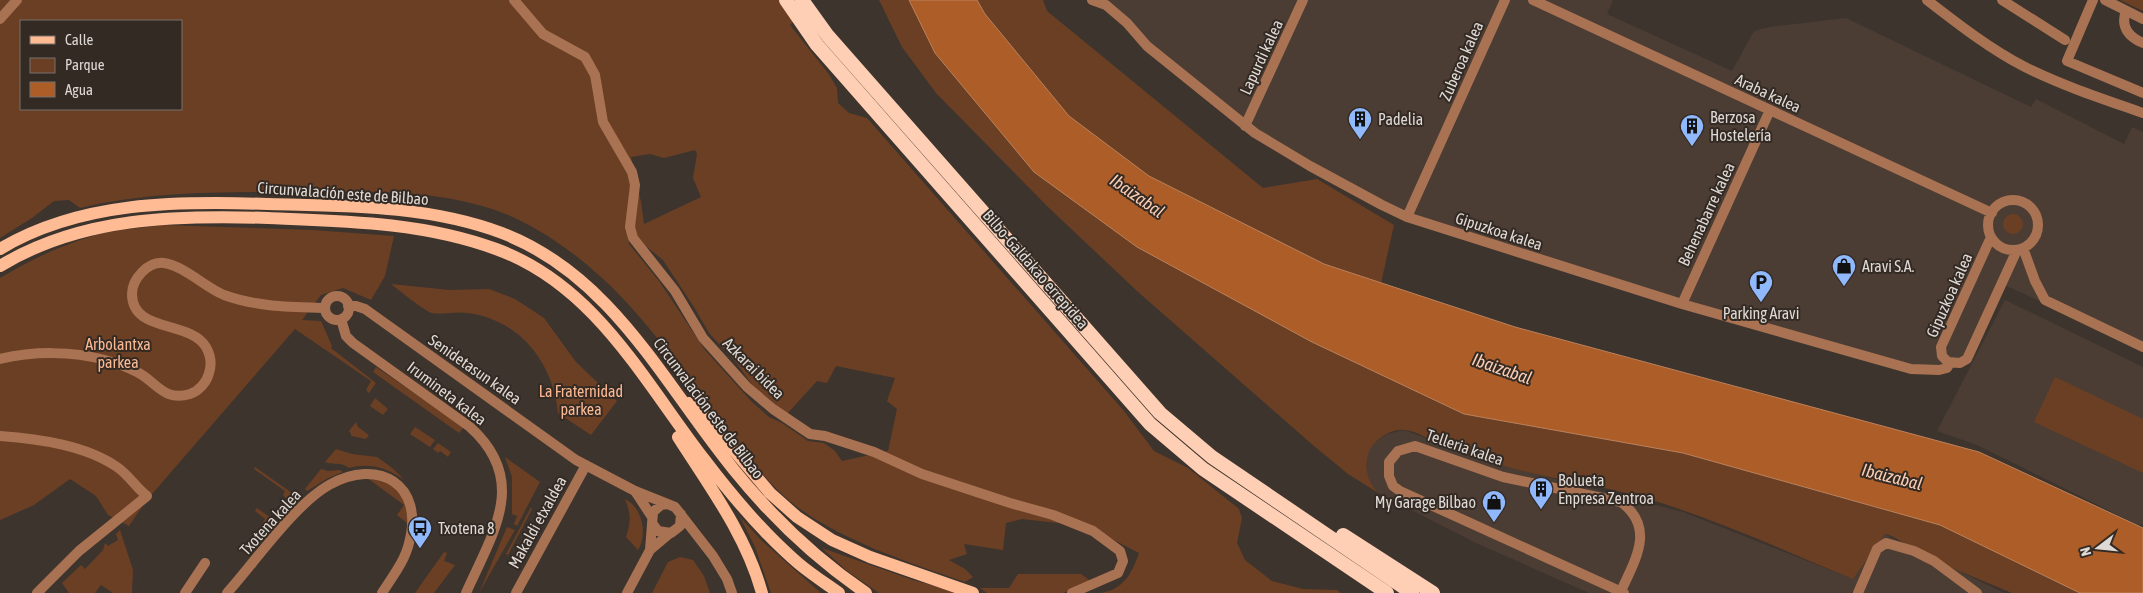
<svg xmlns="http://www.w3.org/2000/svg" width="2143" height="593" font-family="'Asap Condensed',sans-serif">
  <rect width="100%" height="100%" fill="#3d342e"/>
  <path fill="#4c3d34" d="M1092 0H1613L1607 14 1732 71 1754 31 1769 27 1846 18 2031 107 2036 99 2124 144 2132 127 2143 132V347L2002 284 1963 362 1911 369 1407 217 1269 142 1127 23Z
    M2005 300 2143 367V525L2136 524 1977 445 1937 431Z
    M1404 430 1496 464 1683 512 1853 579 1884 534 2004 593H1589L1476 543 1380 494 1372 485 1367 475V456L1371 446 1378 440 1387 434Z"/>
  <path fill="#6b3f24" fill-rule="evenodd" d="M0 0H787L797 18 790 25 828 73 837 88 838 103 849 113 867 118 1124 411 1154 451 1188 468 1239 509 1242 518 1237 543 1245 560 1272 581 1303 589 1337 590 1341 593H1099C1123 591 1132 573 1139 553L1077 521 1058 523 1022 519 1006 523 1003 550 964 544 967 554 949 560 965 569 973 577 965 582C910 563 843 541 796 506 776 491 758 469 742 449 695 392 656 327 601 277 570 249 532 222 492 209 428 188 362 192 297 192 224 192 150 191 80 208L69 200 54 201 32 218 0 238ZM21 21H181V109H21ZM695 150 697 154 693 178 701 197 644 224 641 202 631 157 650 154 664 158ZM627 231 663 260 694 307 709 333 736 362 752 385 787 414 817 381 827 383 836 366 895 378 887 401 897 409 888 451 842 461 835 451 824 443 808 441 782 423 769 417 751 401 705 350 659 281 629 244Z
    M879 0H909L935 53 1035 172 1137 247 1312 342 1464 414 1683 453 1940 525 2080 593H2012L1928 558 1892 536 1885 534 1853 579C1785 551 1716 519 1645 498 1600 485 1553 480 1508 467 1486 461 1464 454 1443 446 1431 441 1418 431 1405 430 1388 428 1368 444 1367 460 1365 474 1370 484 1380 494L1348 474 1314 446 1137 291 1048 207 936 93 902 47Z
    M977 0H1043L1047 11 1263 188 1317 179 1394 225 1381 283 1321 263 1149 176 1069 116 985 14Z
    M2120 0H2143V11Z
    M2003 224a10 10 0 1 1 20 0a10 10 0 1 1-20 0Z
    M162 225 313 230 394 236 385 276 371 300 343 288 321 295 302 320 321 321 332 346 331 348 376 383 369 393 366 390 371 381 295 329 146 501 129 526 108 515 96 496 70 479 34 505 0 520V278C32 259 67 242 104 233 122 229 143 228 162 225Z
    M391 284 449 290 489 289 515 299 544 318 576 362 617 401 591 435 558 413C553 362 519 319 467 313 456 311 442 315 432 313 424 311 399 290 391 284Z
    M376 367 464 427 459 433 373 372Z
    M2055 377 2143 419V473L2034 422Z
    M375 398 388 409 383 415 370 406Z
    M356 422 358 427 369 435 366 439 351 436V434L349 431Z
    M415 427 435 440 430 447 410 434Z
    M438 443 451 452 448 457 440 451 438 453 433 449Z
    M336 449 352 454 377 457 391 467 405 480C387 468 371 462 349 468 341 461 333 466 325 462Z
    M505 457 540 482 517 526 514 524 517 516 512 514V477Z
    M255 467 292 493 287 499 283 495 285 491 254 469Z
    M321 469 328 471 340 470 343 472 328 478 307 491 305 489Z
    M366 477C394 481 409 494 407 523L397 515 404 505Z
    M625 499C642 507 648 534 638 550L626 537C631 523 631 513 625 499Z
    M531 507 532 509 508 555 506 554Z
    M257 508 271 518 261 531 259 529 265 519 255 511Z
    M740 517 762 541 821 593H771L755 547Z
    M507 527 515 530 479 593Z
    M120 530 133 570 132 593H113L101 585 95 593H69L62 583 81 565 85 569 103 550 105 543 108 546 118 540 116 534Z
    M822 548 913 580 961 593H879L846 570Z
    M444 552 447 553 444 561 455 565 434 593H415Z
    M680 557 693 560 704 576 710 593H652L668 562Z
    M1018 574H1081L1092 582 1063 593H987L980 588H1009Z"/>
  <path fill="#ad5d28" stroke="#bc825c" d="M909 0H977L985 14 1069 116 1149 176 1324 264 1515 327 1979 452 2143 528V593H2080L1940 525 1683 453 1464 414 1312 342 1137 247 1034 172 935 53Z"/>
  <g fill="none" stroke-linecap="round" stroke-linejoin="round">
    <path stroke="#a97353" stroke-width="10" d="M514 0 543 34 585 57 595 75 603 122 632 172 635 185 630 227 633 238 675 291 703 338 747 387 773 409 810 434 825 436 874 452 922 474 1010 503 1053 515 1093 531 1120 551 1123 561 1118 573 1072 593
      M1092 0 1106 5 1127 23 1147 46 1255 133 1310 166 1382 205 1407 217 1682 304 1911 369 1939 370 1947 368 1950 363
      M1533 0 1992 213
      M2002 0 2065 40
      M2093 0 2067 61 2143 93
      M2105 0 2143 19
      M2126 11C2120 27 2129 37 2143 43
      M0 19 17 0
      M1245 126 1303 0
      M1988 225a25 25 0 1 1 50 0a25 25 0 1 1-50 0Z
      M1407 217 1505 0
      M1991 237 1941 347 1942 356 1948 362 1960 363 1967 359 2017 250
      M2023 248 2035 281 2045 300 2143 347
      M325 308a12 12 0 1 1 24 0a12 12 0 1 1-24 0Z
      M1682 304 1770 110
      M348 306H356L365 309 576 460 635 491 675 507 713 556 727 579 732 593
      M341 319 346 336 353 343 470 427C530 481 492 534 466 593
      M0 359C33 351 72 351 105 360 116 363 127 367 137 372 156 381 163 402 190 394 199 391 207 382 209 373 212 364 211 356 206 347 190 320 132 333 132 294 132 279 148 261 164 263 184 266 205 287 224 295 257 307 291 307 325 308
      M0 436C39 439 85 445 117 467 130 476 136 488 147 496L79 551 37 593
      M635 491 652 517
      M652 523 658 531 671 533 680 526 681 514
      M650 550 669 534
      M1621 591C1635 560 1656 528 1621 502L1503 477 1415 446 1398 451 1389 462V476L1393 486 1400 491 1624 593
      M185 593 205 563
      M227 593C255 562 294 505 329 485 378 457 425 484 409 543 405 561 392 577 382 593
      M516 593 586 465
      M627 593 650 550 653 512 661 505 667 504
      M1858 593 1877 549 1886 543 1914 551 1934 561 1977 593"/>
    <path stroke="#a97353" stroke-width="10" d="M1927 0C1958 24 1990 49 2025 67 2063 86 2103 99 2143 113"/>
    <path stroke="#febb94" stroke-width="12" d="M0 249C80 201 177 201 267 204 345 206 428 205 502 233 612 275 664 384 734 470 772 517 816 559 866 593
      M0 266C81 217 175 215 268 218 344 221 423 222 496 249 595 285 643 380 704 459 732 496 763 533 798 563 811 574 825 583 839 593
      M689 403 704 415 770 493 797 517 832 540 870 557 973 593
      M678 437C710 487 746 535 762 593"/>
    <path stroke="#fecfb4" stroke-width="14" d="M786 0 817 45 1150 424 1203 469 1387 593
      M802 0 828 36 1160 413 1212 457 1412 593
      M1343 535 1433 593"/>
  </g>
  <defs>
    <g id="building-pin" transform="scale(1.25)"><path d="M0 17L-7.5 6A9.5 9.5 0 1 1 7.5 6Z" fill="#90b8fd" stroke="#332a24"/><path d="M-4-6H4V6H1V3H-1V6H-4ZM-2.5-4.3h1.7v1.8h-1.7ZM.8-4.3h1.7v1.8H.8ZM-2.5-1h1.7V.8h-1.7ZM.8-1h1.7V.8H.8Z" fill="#111"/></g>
    <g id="shop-pin" transform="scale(1.25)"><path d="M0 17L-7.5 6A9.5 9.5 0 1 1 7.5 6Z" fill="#90b8fd" stroke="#332a24"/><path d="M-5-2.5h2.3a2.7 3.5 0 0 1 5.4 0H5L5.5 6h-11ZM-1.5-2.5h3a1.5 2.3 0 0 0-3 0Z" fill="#111"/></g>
    <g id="parking-pin" transform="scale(1.25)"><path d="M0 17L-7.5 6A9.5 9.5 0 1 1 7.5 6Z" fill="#90b8fd" stroke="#332a24"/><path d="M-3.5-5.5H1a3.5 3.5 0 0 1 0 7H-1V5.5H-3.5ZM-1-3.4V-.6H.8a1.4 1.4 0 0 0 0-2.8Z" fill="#111"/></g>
    <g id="bus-pin" transform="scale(1.25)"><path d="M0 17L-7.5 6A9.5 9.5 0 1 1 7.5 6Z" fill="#90b8fd" stroke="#332a24"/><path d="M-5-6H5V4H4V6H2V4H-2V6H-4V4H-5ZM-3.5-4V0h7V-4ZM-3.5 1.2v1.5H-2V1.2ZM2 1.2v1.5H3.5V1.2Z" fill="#111"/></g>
  </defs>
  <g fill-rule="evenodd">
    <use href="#building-pin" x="1360" y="119"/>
    <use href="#building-pin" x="1692" y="126"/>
    <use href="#shop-pin" x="1844" y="266"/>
    <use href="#parking-pin" x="1761" y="282"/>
    <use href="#building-pin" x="1541" y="489"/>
    <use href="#shop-pin" x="1494" y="502"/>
    <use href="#bus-pin" x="420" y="528"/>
  </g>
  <g text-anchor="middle" stroke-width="4" stroke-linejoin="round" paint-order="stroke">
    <g font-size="16" fill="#dfd9d5" stroke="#332a24">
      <text transform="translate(1261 57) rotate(-65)" y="6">Lapurdi kalea</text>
      <text transform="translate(1461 61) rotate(-66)" y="6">Zuberoa kalea</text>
      <text transform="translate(1768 93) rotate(25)" y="6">Araba kalea</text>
      <text transform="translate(343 193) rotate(4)" y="6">Circunvalación este de Bilbao</text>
      <text transform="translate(1706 214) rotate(-65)" y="6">Behenabarre kalea</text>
      <text transform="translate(1499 231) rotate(18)" y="6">Gipuzkoa kalea</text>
      <text transform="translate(1036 269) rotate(49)" y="6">Bilbo-Galdakao errepidea</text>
      <text transform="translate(1949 295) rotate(-66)" y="6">Gipuzkoa kalea</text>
      <text transform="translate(754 368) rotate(45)" y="6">Azkarai bidea</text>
      <text transform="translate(475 369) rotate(35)" y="6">Senidetasun kalea</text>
      <text transform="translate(447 393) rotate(37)" y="6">Irumineta kalea</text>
      <text transform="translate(709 408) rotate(53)" y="6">Circunvalación este de Bilbao</text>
      <text transform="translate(1465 447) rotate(19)" y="6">Telleria kalea</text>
      <text transform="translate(270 522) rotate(-48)" y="6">Txotena kalea</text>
      <text transform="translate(537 522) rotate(-61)" y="6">Makaldi etxaldea</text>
    </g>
    <g font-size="16" fill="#dfd9d5" stroke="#332a24" text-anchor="start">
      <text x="1710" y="123">Berzosa<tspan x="1710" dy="18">Hostelería</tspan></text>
      <text x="1378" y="125">Padelia</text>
      <text x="1862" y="272">Aravi S.A.</text>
      <text x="1761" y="319" text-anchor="middle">Parking Aravi</text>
      <text x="1558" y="486">Bolueta<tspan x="1558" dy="18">Enpresa Zentroa</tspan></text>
      <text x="1476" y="508" text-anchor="end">My Garage Bilbao</text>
      <text x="438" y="534">Txotena 8</text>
    </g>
    <g font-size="16" fill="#fbb993" stroke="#332a24">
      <text x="118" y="350">Arbolantxa<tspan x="118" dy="18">parkea</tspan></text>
      <text x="581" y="397">La Fraternidad<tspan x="581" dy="18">parkea</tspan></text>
    </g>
    <g font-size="18" font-style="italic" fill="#f9cdb3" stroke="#332a24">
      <text transform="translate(1137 196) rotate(35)" y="6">Ibaizabal</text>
      <text transform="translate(1502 369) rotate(19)" y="6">Ibaizabal</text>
      <text transform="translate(1892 477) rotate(14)" y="6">Ibaizabal</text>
    </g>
  </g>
  <rect x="20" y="20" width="162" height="90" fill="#332a24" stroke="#78706b"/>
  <rect x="30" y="36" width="25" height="8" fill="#febb94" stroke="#78706b"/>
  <text x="65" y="45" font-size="15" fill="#dfd9d5">Calle</text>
  <rect x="30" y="58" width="25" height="15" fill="#6b3f24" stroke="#78706b"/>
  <text x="65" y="70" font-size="15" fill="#dfd9d5">Parque</text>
  <rect x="30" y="82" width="25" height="15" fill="#ad5d28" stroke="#78706b"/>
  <text x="65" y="95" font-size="15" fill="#dfd9d5">Agua</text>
  <g transform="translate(2098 548) rotate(254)" stroke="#332a24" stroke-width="4" paint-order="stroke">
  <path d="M0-4L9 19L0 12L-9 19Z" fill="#dfd9d5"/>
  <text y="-8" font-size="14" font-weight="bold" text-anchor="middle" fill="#dfd9d5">N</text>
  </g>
</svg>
